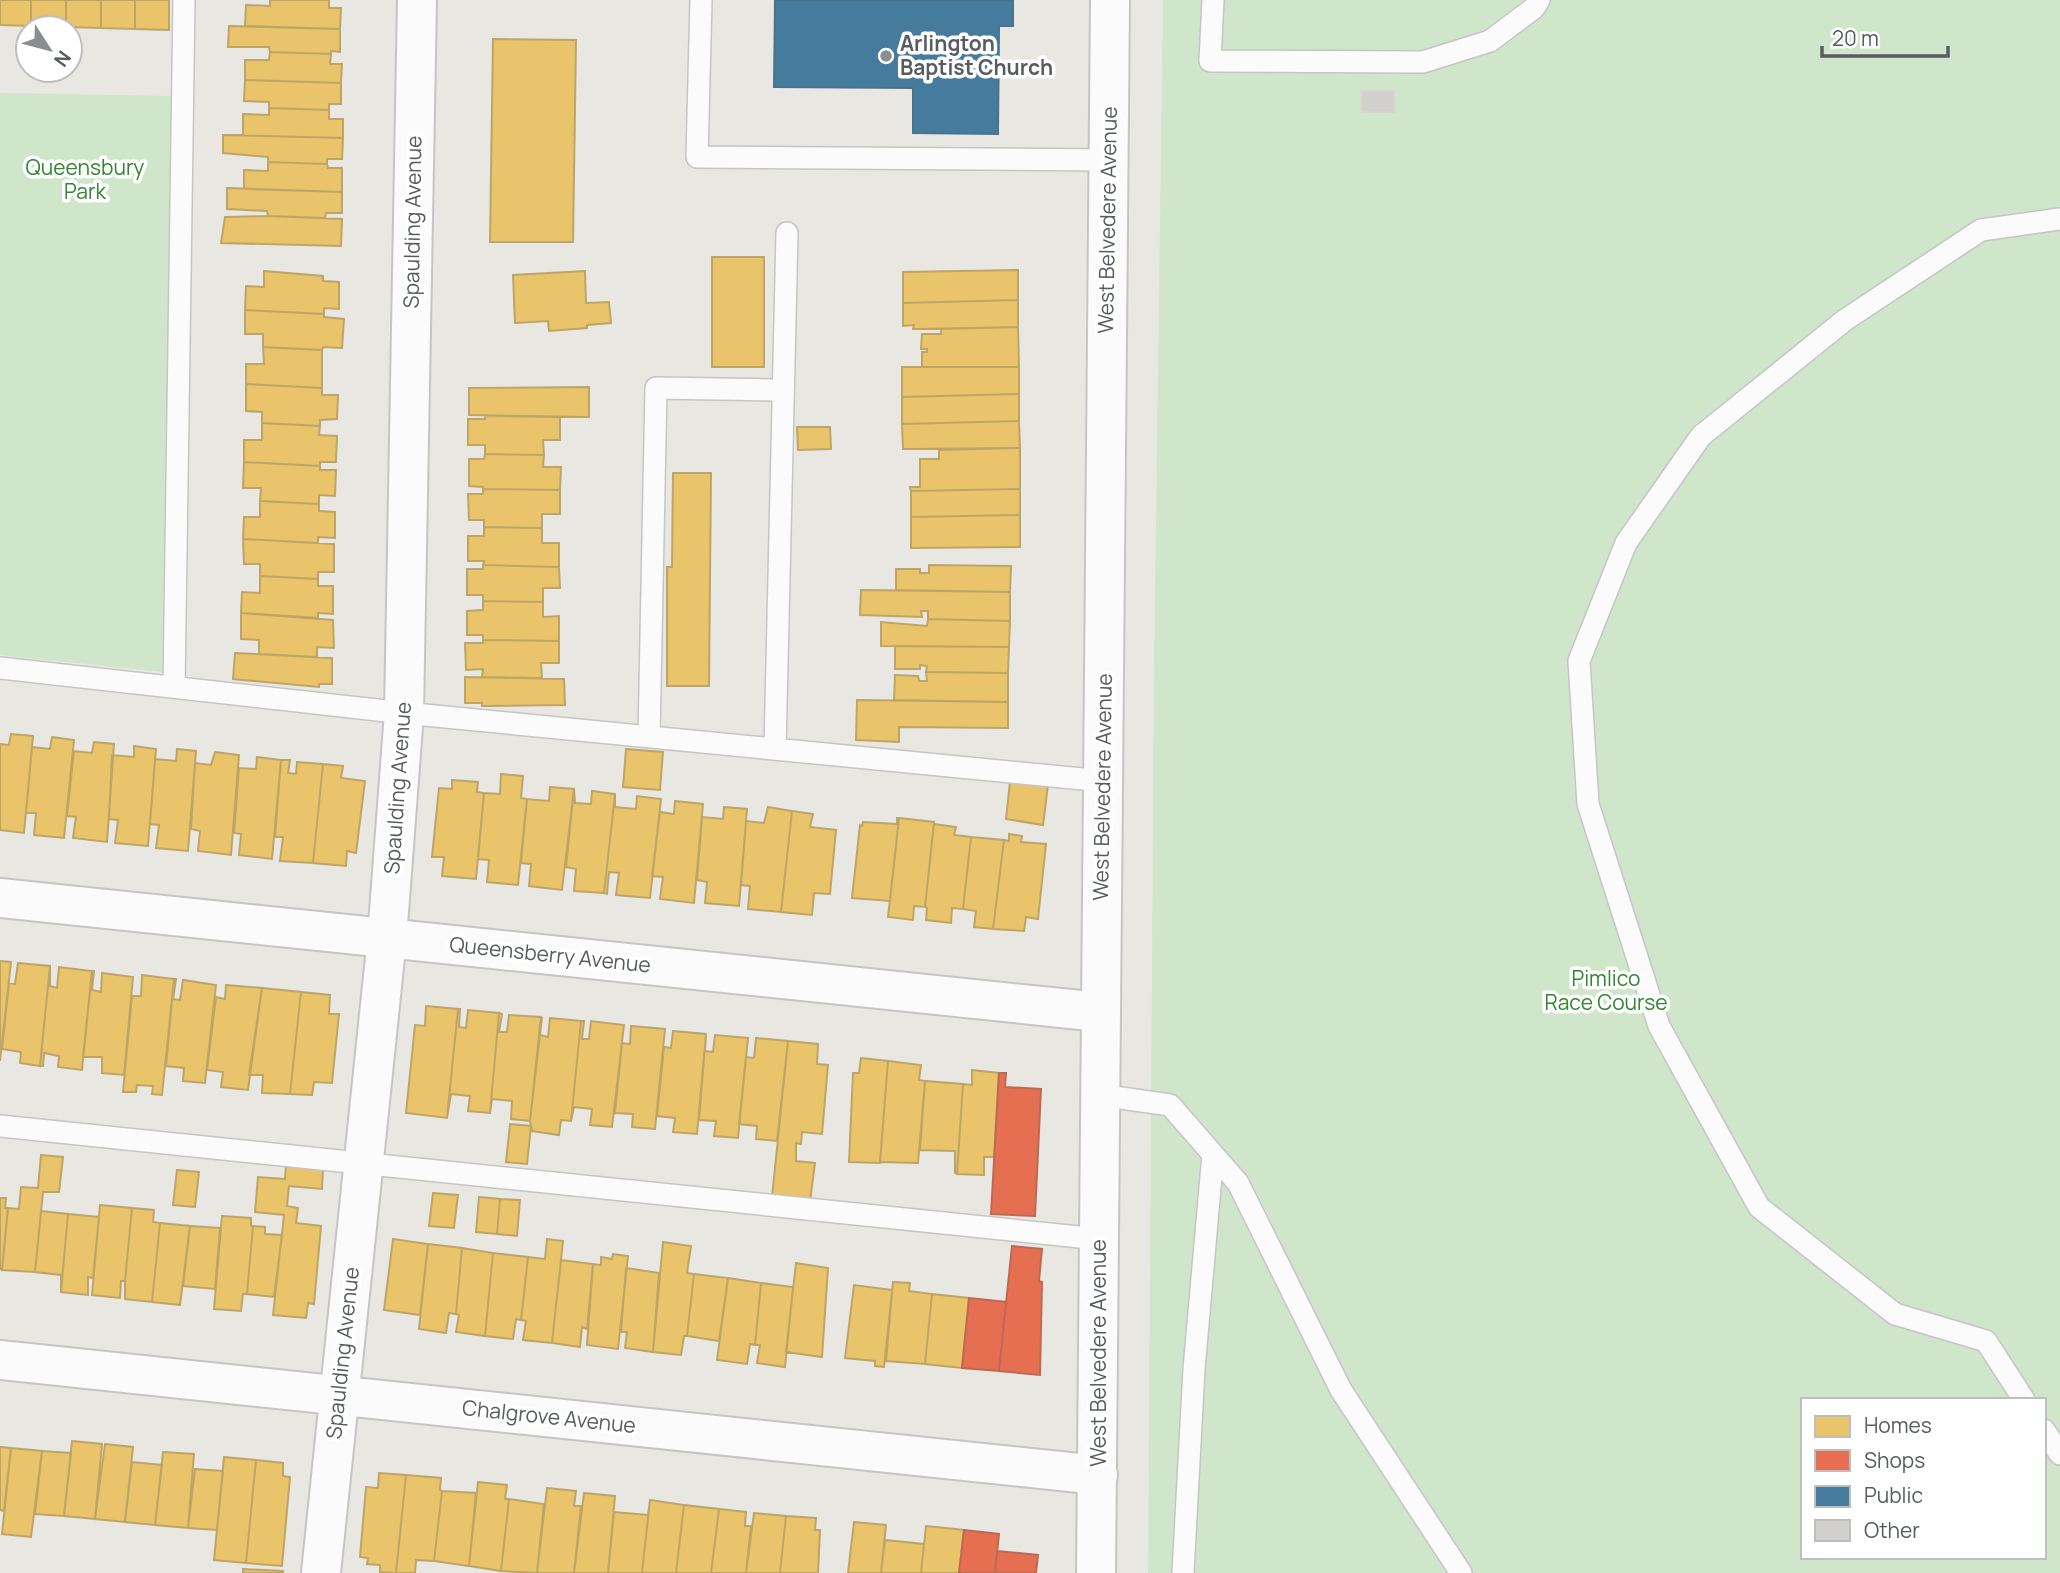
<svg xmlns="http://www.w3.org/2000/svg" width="2060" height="1573" font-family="Manrope,sans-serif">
  <rect width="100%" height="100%" fill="#e9e7e2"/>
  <path fill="#d0e6cb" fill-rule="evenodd" d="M1163 0H2060V1573H1148L1154 673ZM1803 1400H2044V1557H1803Z
    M0 93 172 96 162 672 0 655Z"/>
  <path fill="#e9c46a" stroke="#bea567" stroke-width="2" d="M0 0H31V26L0 25Z
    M31 0H66V27L31 26Z
    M66 0H101V28L66 27Z
    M101 0H135V29L101 28Z
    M135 0H169V30L135 29Z
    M270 0H329V8H341L340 29 245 26 246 5 270 6Z
    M229 26 340 29V52L331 51V54L270 52 269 47H228Z
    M493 39 576 40 573 242H490Z
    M270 52 331 54 330 64H342L341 83 245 80V60H269Z
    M245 80 341 83V104H329V110L269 108V102L244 101Z
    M269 108 329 110V119H343V138L223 135H243V114L269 115Z
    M223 135 343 138 342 159H327V164L268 162V157L223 153Z
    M268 162 327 164 328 168H342V192L244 189V170L268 171Z
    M227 188 342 192V213H326L325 218 268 216 267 211 227 209Z
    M268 216 342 219 341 246 221 243 225 217Z
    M712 257H764V367H712Z
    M1018 270V300L903 303V272Z
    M264 271 323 276V281L339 282V309L324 308V314L245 310 246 286 264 287Z
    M585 271 586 303 609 302 611 323 587 325V328L549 331 548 321 515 323 513 275Z
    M1018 300V327L921 329H913L914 325 903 326V303Z
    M245 310 324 314V317L344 319 342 348 323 347 322 350 263 347V334H245Z
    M1018 327 1019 367H922V352H927V349H921L922 334H941V329Z
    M263 347 322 350V388L246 384V364H264Z
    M902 367H1019V394L902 397Z
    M246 384 322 388V395H338L337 419 320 420V426L262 423V412L246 411Z
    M589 387V417L469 415V388Z
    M1019 394V421L902 424V397Z
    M485 416 560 417V440H543L544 455 485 454V445H468V419H485Z
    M1019 421 1020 448 903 449 902 424Z
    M262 423 320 426 319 435 337 436 336 462H320V466L244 462V440H262Z
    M797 427H830L831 449 798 450Z
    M1020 448V489L911 491 910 487H920V459H939V450Z
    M485 454 544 455 543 467H561L560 490 483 489V487L469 486V459H484Z
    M244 462 320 466V470H336L335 496 319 495V504L260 501 261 488H243Z
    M673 473H711L709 686H667V567H672Z
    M483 489 560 490V514H542V528L484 527V520H469L468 494H483Z
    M1020 489V515L911 517V491Z
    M260 501 319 504V511L335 512V538L318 537V543L243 539 244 517H260Z
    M1020 515V547L911 548V517Z
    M484 527 542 528V543H559V567L483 565 484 561H468V536H484Z
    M243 539 334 544V572H318V579L260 576V564H244Z
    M483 565 559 567 560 588H543V602L483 601V595H467V569H483Z
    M929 565 1011 566 1010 592 896 590V569H920V573H929Z
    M260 576 318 579V586H333V614L318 613V618L241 613 242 592 260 593Z
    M861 590 1010 592V621L928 619V611H921L922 617 860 615Z
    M483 601 543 602V617L559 616V641L483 640V635H467V611L483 610Z
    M241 613 333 620 334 648 317 647V657L259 654V640L241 639Z
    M928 619 1010 621 1009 647 881 646V622L927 626Z
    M483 640 559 641V663H541L542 678 482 677 483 669 466 670 465 643H483Z
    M895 646 1009 647 1008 673 926 672 927 666 920 665V669H895Z
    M235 653 332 658V684H319V687L233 679Z
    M926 672 1008 673V702L894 700 895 675 918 676 919 681H927Z
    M465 677 564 679 565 705 482 706V703H465Z
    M857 700 1008 702V728L899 727V742L856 740Z
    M11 734 33 736 24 833 0 830V744L9 745Z
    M52 737 74 740 64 838 34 835 36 813H26L32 747 50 749Z
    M94 742 114 744 107 842 73 838 76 817 67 816 74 751 92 753Z
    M134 746 156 749 148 846 115 843 118 820 109 819 112 755 134 757Z
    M177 749 196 751 188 851 156 848 159 825 150 824 155 759 176 761Z
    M626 749 663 752 660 790 623 787Z
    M215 752 239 755 231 855 198 851 200 831 191 829 195 763 211 765Z
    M257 757 281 760 272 859 239 855 241 834 234 833 239 768 256 769Z
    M281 760H290L288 773 296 774 297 762 323 764 313 863 280 861 283 837H275Z
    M323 764 343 766 341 778 365 781 356 853 347 851 346 866 313 863Z
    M501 774 523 776 521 798 527 799 518 885 487 882 489 860 478 859 484 793 500 794Z
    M452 780 478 782 477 792 484 793 476 879 442 876 444 857H432L439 788 452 789Z
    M1010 782 1048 785 1043 825 1006 819Z
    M550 787 574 789 562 890 529 886 531 864 521 863 527 799 549 801Z
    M574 789 575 803 591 804 592 791 615 794 604 893 574 891 576 869 566 867Z
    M615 794V807L636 809 637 796 661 799 650 898 616 895 619 873 609 872 607 894 604 893Z
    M675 801 703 804 694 903 660 899 663 877 652 876 660 812 674 814Z
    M724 807 747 809 739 906 705 903 707 882 697 880 702 817 723 819Z
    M768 807 792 811 781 912 748 909 750 886 741 885 746 821 764 823Z
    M792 811 813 814 810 827 836 830 830 894 814 893 812 915 781 912Z
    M897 818H899L890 901 852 898 860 825 862 826 863 822 897 824Z
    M899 818 934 822 925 907 914 906 913 920 888 917Z
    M934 824 956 827 954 835 971 837 963 909 952 908 951 923 926 920 927 908 925 907Z
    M1009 834 1022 836 1021 842 1046 844 1038 919 1026 917 1024 931 993 929 1004 840 1009 841Z
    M971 837 1004 840 993 929 974 927 976 911 963 909Z
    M0 961 11 962 0 1061Z
    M18 963 50 966 40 1066 20 1063 21 1052 2 1049 9 983 15 984Z
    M50 966V986L57 988 59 967 92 971 82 1070 58 1067 59 1056 44 1053 43 1066H40Z
    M92 971H94L92 990 101 992 102 973 133 977 124 1075 102 1073V1057H83Z
    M142 975 174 979 162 1095 152 1094 153 1086 137 1085 136 1092H123L132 996H141Z
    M174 979H176L173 999 180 1000 183 980 216 985 205 1083 183 1081 184 1068 166 1066Z
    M226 985 262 988 248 1090 221 1087 223 1072 207 1070 216 997 225 999Z
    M262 988 301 992 290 1094 262 1093 263 1075H249Z
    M301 992 330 995 329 1014H339L332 1083 314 1082 312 1095 290 1094Z
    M426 1006 458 1009 447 1118 406 1113 415 1025 425 1026Z
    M458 1009H460L459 1027 466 1028 468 1010 499 1013 490 1113 468 1111 470 1096 451 1094 447 1118Z
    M499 1013 502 1014 499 1032H507L509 1015 541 1017 530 1121 511 1119 512 1101 492 1099 490 1113Z
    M542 1017 540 1035 548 1037 550 1018 581 1021 571 1121 561 1120 559 1135 532 1131 530 1121Z
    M581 1021H584L582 1039H589L591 1021 624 1025 612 1127 590 1125 592 1109 574 1107 571 1121Z
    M631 1026 665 1029 655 1129 632 1127 633 1114 615 1113 622 1043 630 1044Z
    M673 1031 706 1034 697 1134 673 1132 675 1118 657 1116 664 1047 671 1048Z
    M706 1034 705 1051 713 1052 715 1035 748 1038 738 1138 714 1136 716 1121 699 1120Z
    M756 1038 788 1041 777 1141 756 1139 757 1126 739 1124 746 1057 754 1058Z
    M788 1041 818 1044 817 1064 828 1065 822 1134 802 1132 801 1144 796 1143V1161L815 1163 810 1202 772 1197Z
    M861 1058 888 1061 880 1163 849 1162 853 1073H859Z
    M888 1061 921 1065 919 1080 925 1081 918 1163 880 1162Z
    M972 1070 999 1073 994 1157H984V1175L957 1174 963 1084 972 1085Z
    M925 1081 963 1084 957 1174 955 1173V1151L920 1150Z
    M510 1124 531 1126 527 1164 506 1162Z
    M41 1155 63 1157 59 1192H43L35 1272 2 1270 8 1208 19 1209 21 1187 38 1188Z
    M286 1166 323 1169 322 1189 289 1186 287 1206 298 1208 296 1223 321 1226 314 1304 308 1303 306 1318 273 1315 284 1215 255 1212 258 1177 285 1179Z
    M177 1170 199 1172 195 1207 173 1205Z
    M433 1193 458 1195 454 1228 429 1226Z
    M479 1197 500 1199 497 1234 476 1232Z
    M0 1198H6L5 1208H8L2 1270 0 1269Z
    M500 1199 520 1200 517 1236 497 1234Z
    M100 1205 132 1208 125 1281H121L120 1298 92 1295Z
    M132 1208 154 1210 153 1222 160 1223 152 1302 125 1299V1281Z
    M41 1211 68 1214 61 1292V1275L35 1272Z
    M68 1214 99 1217 93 1278 88 1277V1295L61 1292Z
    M222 1216 251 1218V1226H253L247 1294H243L241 1311 214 1309Z
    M160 1223 190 1226 180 1305 152 1302Z
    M190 1226 220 1228 215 1289 183 1286Z
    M253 1226 265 1227V1234L282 1235 274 1297 247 1294Z
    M393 1239 428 1244 420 1315 384 1310Z
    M547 1239 563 1241 552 1343 523 1340 526 1321 521 1320 528 1257 545 1259Z
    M663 1242 691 1246 687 1273 694 1274 687 1336H684L681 1355 653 1352Z
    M428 1244 462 1248 456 1314 449 1313 446 1333 419 1329Z
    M462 1248 493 1253 485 1336 456 1332 459 1315 456 1314Z
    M493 1253 528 1257 521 1320 516 1319 513 1339 485 1336Z
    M613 1254 628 1256 618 1349 587 1345 593 1264 601 1265V1257L612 1259Z
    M561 1260 593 1264 587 1329 582 1327 580 1347 552 1343Z
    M796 1263 828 1268 822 1357 786 1352Z
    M626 1268 659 1273 653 1352 625 1348 627 1332H621Z
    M694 1274 728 1278 719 1341 687 1336Z
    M728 1278 761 1283 755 1345 750 1344 747 1364 717 1360Z
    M893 1282 884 1367 875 1366V1361L845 1358 854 1285 892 1290Z
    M893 1282 910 1283 909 1291 932 1294 925 1364 886 1361Z
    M761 1283 793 1287 785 1367 757 1363 760 1345H755Z
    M932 1294 969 1298 962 1368 925 1364Z
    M72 1441 102 1444 95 1519 64 1516Z
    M105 1444 133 1447 125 1522 95 1519Z
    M0 1447 11 1448 4 1511 0 1510Z
    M11 1448 42 1451 31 1537 2 1534Z
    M42 1451 71 1453 64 1516 35 1514Z
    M163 1452 194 1454 188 1528 155 1525Z
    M224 1457 256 1460 246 1563 214 1560Z
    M256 1460 283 1463V1476L290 1477 282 1566 246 1563Z
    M132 1462 162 1465 155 1525 125 1522Z
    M195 1469 223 1471 217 1530 188 1528Z
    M379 1473 406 1475 396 1573 380 1572V1565L367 1564 368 1558 360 1557 366 1487 378 1488Z
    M406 1475 441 1478 440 1490 442 1491 434 1561 416 1560 415 1573H396Z
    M478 1482 507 1485 505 1499H509L501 1571 469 1566Z
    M547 1488 576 1491 574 1506H581L574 1573H537Z
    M442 1491 476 1493 469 1566 434 1561Z
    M584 1493 615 1496 608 1573H574Z
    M509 1499 544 1504 537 1573 501 1571Z
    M650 1500 684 1505 676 1573H642Z
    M650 1500 642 1573H608L614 1512 648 1515Z
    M684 1505 719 1509 711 1573H676Z
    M719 1509 746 1512 745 1526H751L746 1573H711Z
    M754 1513 786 1516 780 1573H746Z
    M786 1516 816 1518 815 1530H820L818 1573H780Z
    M854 1522 886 1525 881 1573H848Z
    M926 1526 964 1530 959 1573H921Z
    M885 1540 924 1544 921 1573H881Z
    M243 1569 283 1571V1573H243Z"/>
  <path fill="#e76f51" stroke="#bc6956" stroke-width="2" d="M999 1073H1006L1005 1087 1041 1089 1035 1216 991 1214Z
    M1012 1246 1042 1249 1039 1281 1042 1282 1040 1375 999 1371Z
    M969 1298 1006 1302 999 1371 962 1368Z
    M964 1530 999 1534 995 1573H959Z
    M997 1551 1038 1555 1036 1573H995Z"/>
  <path fill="#457b9d" stroke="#4b728b" stroke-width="2" d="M775 0H1013V26H999L998 134 913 133V88L774 87Z"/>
  <path fill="#d2d0cd" stroke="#d8d5d1" stroke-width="2" d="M1361 91H1394V112H1362Z"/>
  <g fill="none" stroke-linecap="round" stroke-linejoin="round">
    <g stroke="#c5c5c5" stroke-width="24">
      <path id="service" d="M701 0 697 157 1109 160
        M1213 0 1210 61 1423 62 1490 41 1534 8 1539 0
        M0 668 404 713 1103 781
        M174 687 184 0
        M649 737 656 388 783 390
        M775 749 787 233
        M1100 1095 1170 1105 1238 1183 1341 1390 1461 1573
        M0 1126 1099 1239
        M2024 1400 1986 1341 1895 1314 1759 1207 1659 1026 1588 804 1579 661 1626 543 1701 436 1845 320 1981 230 2060 219
        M2044 1430 2060 1454
        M1183 1573 1194 1369 1213 1154"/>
    </g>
    <g stroke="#c5c5c5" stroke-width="42">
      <path id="minor" d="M0 898 1100 1012
        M0 1360 1098 1475
        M321 1573 387 938 404 713 417 0"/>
    </g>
    <g stroke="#c5c5c4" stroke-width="42">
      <path id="secondary" d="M1096 1573 1110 0"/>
    </g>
    <use href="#service" stroke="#fcfbfb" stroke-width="21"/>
    <use href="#minor" stroke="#fcfbfb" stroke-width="38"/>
    <use href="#secondary" stroke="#fcfbfb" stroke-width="38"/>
  </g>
  <circle fill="#8b8d8e" stroke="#fff" stroke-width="2.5" cx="886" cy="56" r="7"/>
  <g text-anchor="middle" stroke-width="7" stroke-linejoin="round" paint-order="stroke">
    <g font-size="21" font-weight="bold" fill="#585c61" stroke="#fff" text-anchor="start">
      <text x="900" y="51">Arlington<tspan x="900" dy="24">Baptist Church</tspan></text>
    </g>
    <g font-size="21" fill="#328631" stroke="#fff">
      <text x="85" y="175">Queensbury<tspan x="85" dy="24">Park</tspan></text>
      <text x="1606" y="986">Pimlico<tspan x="1606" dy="24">Race Course</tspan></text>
    </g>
    <g font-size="21" fill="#585c61" stroke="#fff">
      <text transform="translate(1108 220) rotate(-89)" y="7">West Belvedere Avenue</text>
      <text transform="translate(413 222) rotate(-89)" y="7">Spaulding Avenue</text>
      <text transform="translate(1103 787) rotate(-89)" y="7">West Belvedere Avenue</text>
      <text transform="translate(398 788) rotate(-86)" y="7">Spaulding Avenue</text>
      <text transform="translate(550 955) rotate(6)" y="7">Queensberry Avenue</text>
      <text transform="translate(343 1353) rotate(-84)" y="7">Spaulding Avenue</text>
      <text transform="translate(1099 1353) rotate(-90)" y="7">West Belvedere Avenue</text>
      <text transform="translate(549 1417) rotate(6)" y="7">Chalgrove Avenue</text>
    </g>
  </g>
  <rect x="1801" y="1398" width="245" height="161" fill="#ffffff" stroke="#bcbec0" stroke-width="2"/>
  <rect x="1815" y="1416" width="35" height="21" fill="#e9c46a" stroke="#bcbec0" stroke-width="2"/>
  <text x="1864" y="1433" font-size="21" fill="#585c61">Homes</text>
  <rect x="1815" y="1450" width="35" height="21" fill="#e76f51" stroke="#bcbec0" stroke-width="2"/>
  <text x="1864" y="1468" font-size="21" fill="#585c61">Shops</text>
  <rect x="1815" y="1486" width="35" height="21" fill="#457b9d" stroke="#bcbec0" stroke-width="2"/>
  <text x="1864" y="1503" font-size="21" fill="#585c61">Public</text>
  <rect x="1815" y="1520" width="35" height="21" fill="#d2d0cd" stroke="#bcbec0" stroke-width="2"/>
  <text x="1864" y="1538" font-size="21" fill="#585c61">Other</text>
  <g transform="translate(49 49) rotate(126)"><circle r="33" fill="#ffffff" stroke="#bcbec0" stroke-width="2"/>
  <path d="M0-5L12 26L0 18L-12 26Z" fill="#8b8d8e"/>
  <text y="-10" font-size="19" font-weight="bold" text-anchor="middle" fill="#585c61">N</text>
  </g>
  <path d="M1822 46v10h126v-10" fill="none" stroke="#585c61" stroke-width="3.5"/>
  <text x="1832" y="46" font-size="21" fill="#585c61" stroke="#ffffff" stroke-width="5" paint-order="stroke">20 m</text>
</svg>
